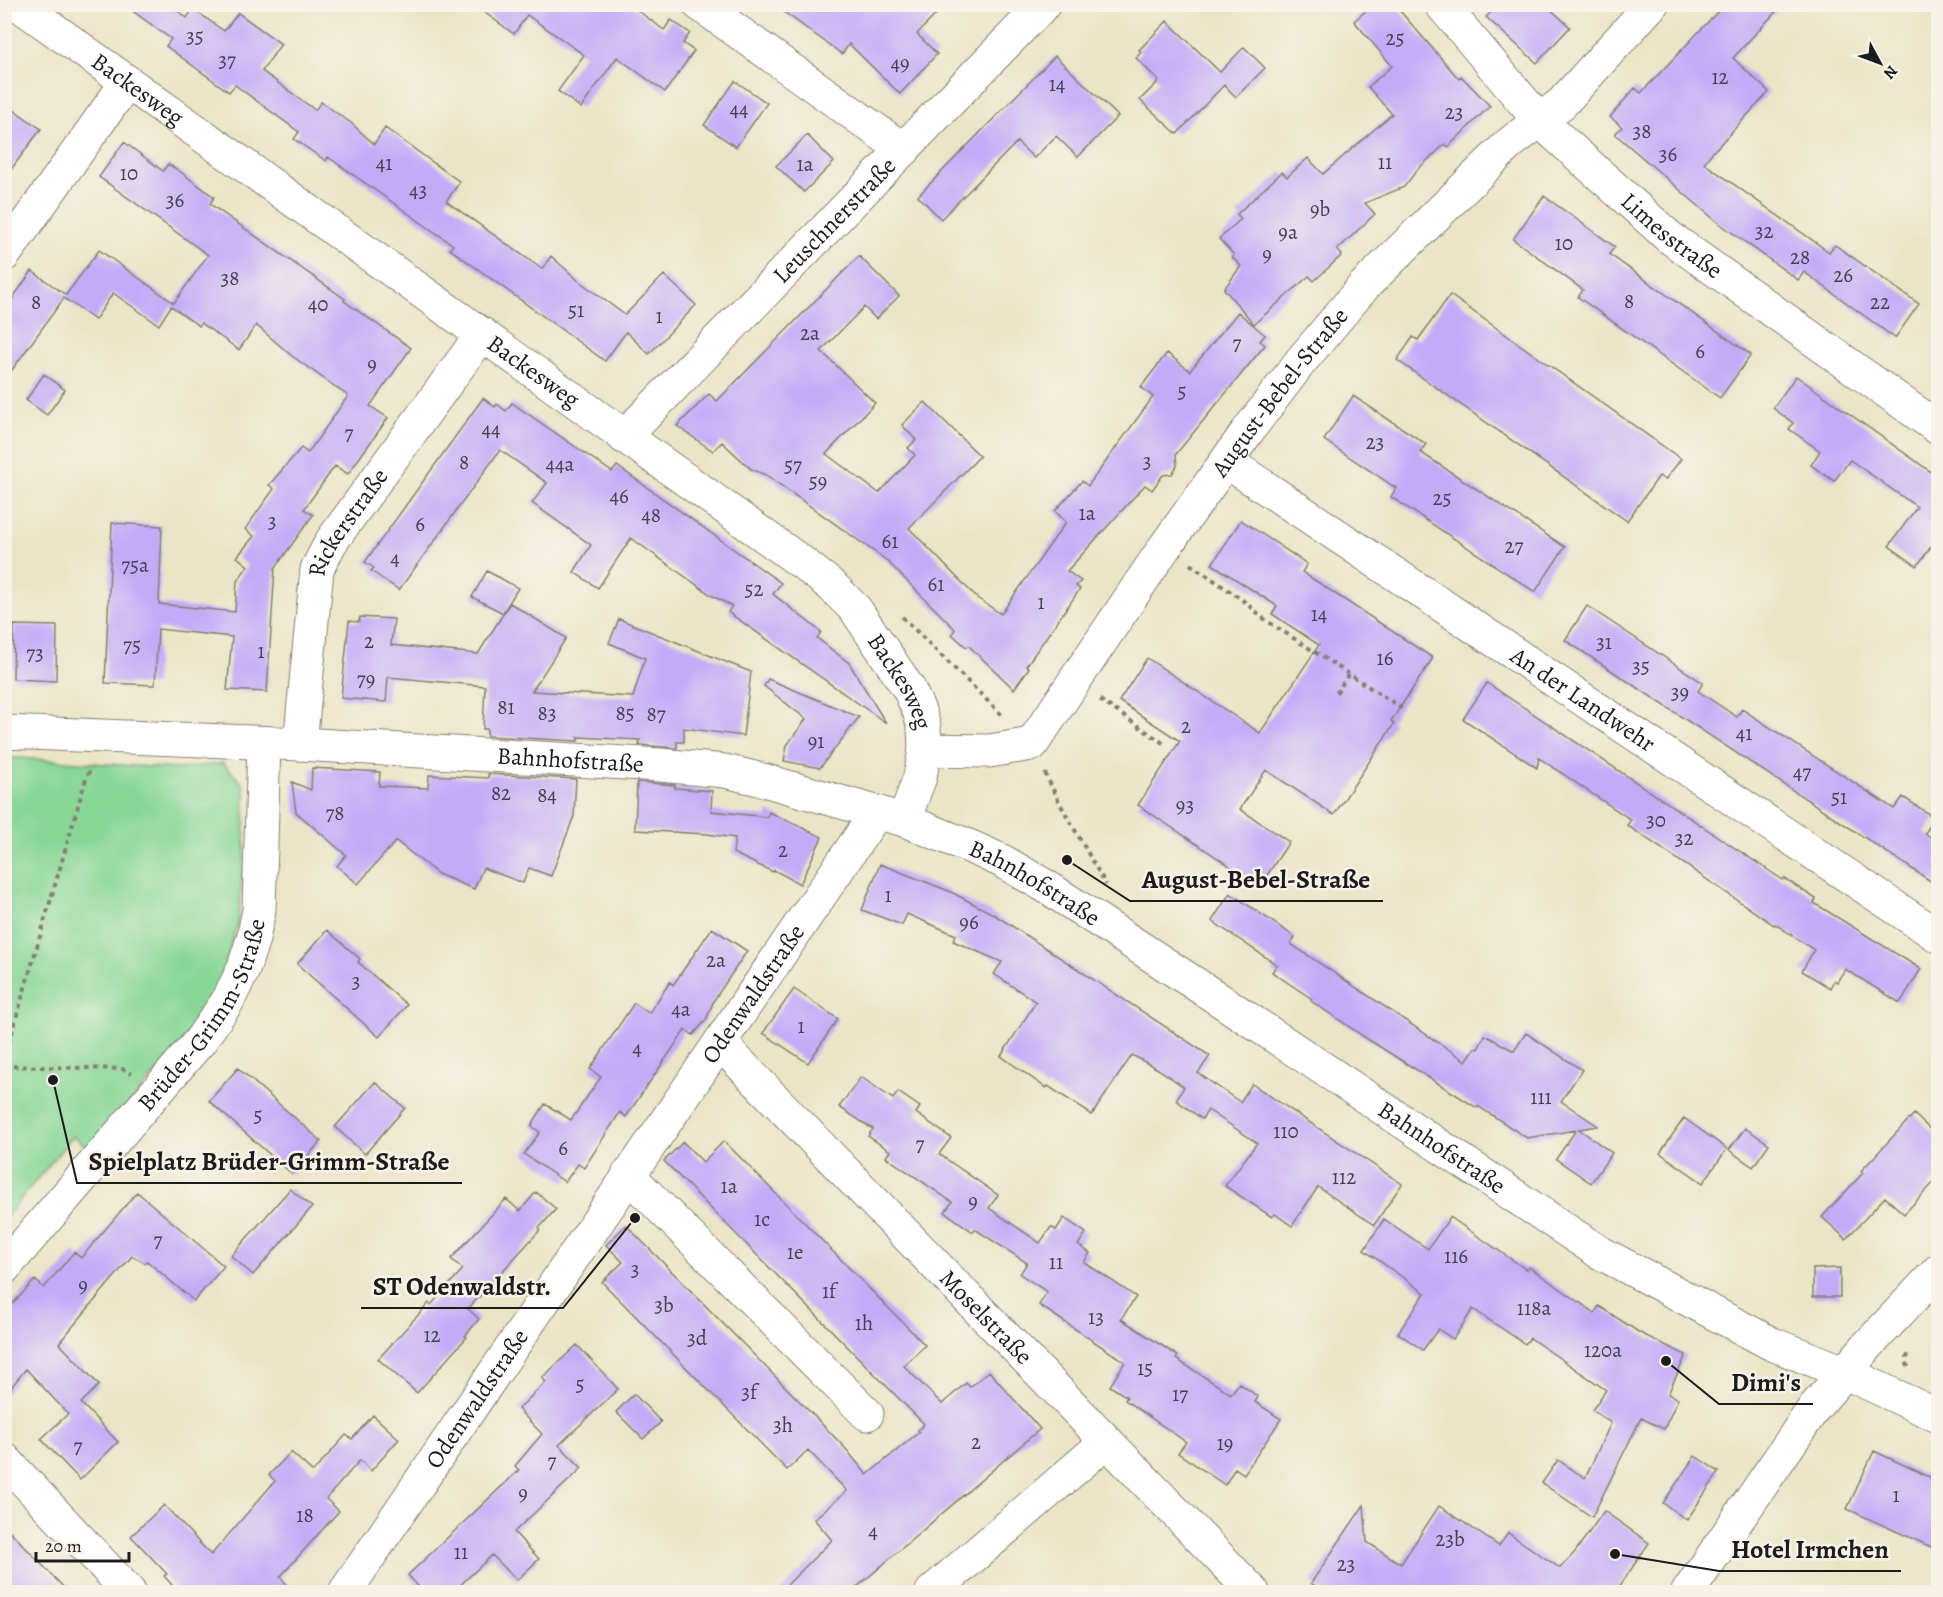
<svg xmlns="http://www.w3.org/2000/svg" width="1943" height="1597" font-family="Alegreya,serif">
  <rect width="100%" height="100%" fill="#f7f3e8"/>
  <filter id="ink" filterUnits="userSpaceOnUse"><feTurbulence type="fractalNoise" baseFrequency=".0167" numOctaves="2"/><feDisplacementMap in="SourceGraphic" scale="12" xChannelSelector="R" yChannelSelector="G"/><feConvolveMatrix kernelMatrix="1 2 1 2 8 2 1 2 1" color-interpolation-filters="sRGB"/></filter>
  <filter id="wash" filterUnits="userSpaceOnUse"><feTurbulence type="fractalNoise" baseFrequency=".008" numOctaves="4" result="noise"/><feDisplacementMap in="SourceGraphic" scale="24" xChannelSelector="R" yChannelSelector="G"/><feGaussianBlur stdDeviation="1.35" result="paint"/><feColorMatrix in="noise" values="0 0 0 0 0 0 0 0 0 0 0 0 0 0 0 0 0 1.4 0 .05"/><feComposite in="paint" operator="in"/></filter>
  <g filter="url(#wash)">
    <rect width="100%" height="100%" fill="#ebe5c7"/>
    <path fill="#88d797" stroke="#527a5a" stroke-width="1.5" d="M5 757 179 769 223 763 242 783 245 791V852L238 923 220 979 191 1032 90 1149 73 1136 5 1218Z"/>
    <g id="blocks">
      <path fill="#c4abf8" d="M123 4H168L187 18 193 9 224 31 238 13 281 44 262 71 315 110 321 102 351 123 374 144 385 128 460 182 446 201 542 269 551 256 579 281 625 315 664 275 696 305 649 354 626 332 605 361 450 249 453 245 328 157 326 161 294 139 299 132 235 85 229 92 166 46 171 39Z
        M473 4H629L664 30 671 20 690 33 683 43 694 51 665 92 617 57 581 108 558 91 584 55 527 15 514 34Z
        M773 4H946L917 34 937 54 900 94 849 44 842 54Z
        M1374 4H1400V11L1459 79 1461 76 1490 106 1448 147 1445 144 1417 170 1404 187 1365 203 1375 214 1337 250 1342 255 1314 281 1309 276 1254 324 1224 289 1241 266 1232 257 1234 255 1219 239 1241 219 1237 214 1282 172 1287 177 1308 158 1323 174 1392 114 1368 87 1392 66 1354 21Z
        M1500 4H1545L1570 27 1537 63 1486 17Z
        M1725 4H1783L1733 58 1769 92 1710 155 1704 163 1829 252 1835 245 1919 304 1895 338 1804 272 1798 280 1716 221 1615 134 1622 127 1610 117 1635 88 1641 93Z
        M1167 21 1220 72 1244 47 1265 68 1236 97 1224 85 1177 134 1140 100 1159 81 1136 58 1141 52 1139 50Z
        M1055 56 1118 116 1078 157 1056 136 1034 158 1017 142 941 219 918 196Z
        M735 81 767 103 736 147 704 125Z
        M4 103 41 129 4 179Z
        M807 135 834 162 804 192 776 166Z
        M124 142 163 171 168 164 178 170 214 197 210 204 345 299 344 301 411 348 370 406 388 418 348 474 335 466 304 509 313 515 275 568 267 692 227 690 232 637 158 629 155 685 105 683 112 523 162 526 159 604 235 612 237 581 248 566 237 557 254 536 245 529 274 489 269 485 301 448 308 453 348 396 292 356 256 325 239 350 201 323 199 326 171 306 159 325 113 293 95 320 64 298 4 381V310L32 271 66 295 99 250 174 303 208 255 99 177Z
        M1544 196 1615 247 1609 254 1751 355 1720 398 1578 297 1583 290 1513 239Z
        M859 256 899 296 876 319 864 307 821 351 875 403 826 454 879 493 915 455 908 448 916 440 902 425 925 402 980 456 909 528 977 598 1001 614 1066 522 1055 511 1082 481 1088 486 1153 397 1141 387 1167 353 1190 371 1238 312 1265 335 1260 341 1265 345 1176 454 1177 466 1172 474 1163 475 1152 490 1145 485 1067 571 1081 581 1076 586 1080 589 1026 666 1029 668 1014 689 969 646 966 647 952 634 955 629 886 560 766 475 751 469 722 442 713 451 677 426 709 394 717 401Z
        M1450 295 1681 459 1665 480 1659 476 1627 521 1397 360 1413 337 1418 340Z
        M44 374 65 390 47 415 26 400Z
        M1796 376 1938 477V537L1917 566 1889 546 1917 507 1850 460 1834 481 1811 465 1820 451 1789 429 1793 423 1773 408Z
        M1353 396 1426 444 1420 452 1565 547 1535 592 1391 497 1396 488 1324 440Z
        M483 398 495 407 497 404 506 411 512 403 612 472 617 466 781 583 773 594 821 632 817 638 849 663 886 723 728 612 732 606 711 595 631 538 598 588 574 572 591 545 532 503 547 483 500 450 399 590 371 571 374 568 365 562Z
        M1241 520 1307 564 1302 572 1433 658 1391 721 1394 724 1334 815 1266 770 1240 809 1289 842 1260 886 1138 805 1180 741 1119 701 1147 658 1260 733 1319 645 1272 614 1277 606 1212 564Z
        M487 571 518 588 503 613 472 597Z
        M510 603 566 638 532 691 633 697 645 658 609 643 619 619 751 672 743 736 684 728V742H677V748L639 745 640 740 578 737V741L487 736V729H483L485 686 388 677 386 702 341 698 349 621 359 622 360 617 394 619 391 645 478 654Z
        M1587 606 1703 683 1698 691 1737 717 1742 709 1894 809 1903 797 1935 818 1925 833 1938 842V886L1565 640Z
        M14 625 57 626 56 681 13 679Z
        M768 679 859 717 820 768 784 761 787 745 806 719 764 686Z
        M1487 683 1783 880 1784 878 1816 899 1814 903 1921 969 1900 1003 1845 969 1837 982 1834 980 1830 988 1802 971 1814 950 1775 924 1774 925 1627 825 1631 820 1539 758 1537 768 1463 719Z
        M312 768 380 772 379 786 428 788 429 775 488 778V774L576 779 574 816 551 876 529 868 523 883 483 868 474 889 438 874 396 841 358 884 337 866 346 855 296 812 292 782 311 790Z
        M637 782 675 785V788L712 791 711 811 767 817 769 812 822 837 800 884 774 870 773 872 733 853 735 838 707 834 635 830Z
        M880 864 949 891 995 915 1210 1056 1198 1073 1240 1102 1252 1084 1402 1184 1374 1225 1318 1187 1292 1226 1275 1214 1272 1217 1225 1186 1257 1143 1208 1110 1202 1119 1176 1100 1184 1087 1158 1069 1132 1055 1092 1115 1048 1086 1046 1088 1001 1056 1036 1002 994 974 1002 962 953 941 956 935 907 914 902 925 862 910Z
        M1230 893 1295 937 1291 944 1466 1061 1475 1048 1478 1049 1485 1035 1514 1051 1526 1033 1582 1070 1561 1101 1598 1126 1579 1129 1612 1153 1591 1183 1556 1159 1576 1130 1527 1138 1478 1106 1477 1108 1369 1040 1311 1001 1312 999 1272 972 1277 965 1212 921Z
        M712 928 747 951 714 1000 706 1020 693 1035 685 1030 626 1117 620 1112 584 1168 578 1164 565 1182 524 1154 540 1132 531 1126 545 1104 571 1120 601 1077 590 1069 634 1003 649 1013 670 982 673 985Z
        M327 930 360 959 358 962 407 1005 379 1037 297 964Z
        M794 989 838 1019 808 1063 763 1033Z
        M238 1068 321 1141 292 1174 209 1101Z
        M861 1077 893 1099 898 1092 920 1107 916 1113 951 1138 939 1154 998 1195 989 1208 1040 1243 1051 1227 1056 1230 1064 1218 1086 1233 1078 1245 1090 1253 1084 1262 1136 1297 1121 1319 1178 1356 1176 1359 1231 1394 1239 1383 1258 1397 1255 1402 1281 1419 1244 1474 1235 1468 1225 1485 1178 1453 1186 1442 1125 1400 1127 1397 1110 1386 1125 1362 1039 1305 1047 1292 1020 1274 1027 1263 975 1229 973 1232 945 1212 952 1202 886 1157 890 1151 868 1136 873 1129 839 1107Z
        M375 1082 405 1108 365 1154 335 1127Z
        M1914 1114 1938 1137V1178L1904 1214 1885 1197 1846 1239 1822 1217 1863 1173 1861 1171Z
        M1684 1118 1727 1149 1703 1183 1660 1153Z
        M1745 1128 1769 1144 1753 1167 1729 1150Z
        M724 1141 925 1345 904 1366 942 1404 966 1383 970 1387 989 1371 1040 1429 850 1593H779L832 1540 814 1519 847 1491 808 1450 787 1470 602 1282 623 1262 606 1245 626 1225 819 1421 846 1449 867 1475 919 1432 918 1430 924 1424 664 1161 683 1142 703 1162Z
        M290 1189 312 1207 253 1275 231 1256Z
        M137 1192 224 1266 194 1301 147 1261 145 1263 132 1256 59 1343 99 1385 81 1403 118 1442 80 1480 41 1439 68 1414 26 1369 4 1396V1313L35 1280 44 1288 74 1252 81 1258Z
        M536 1192 556 1209 539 1228 540 1230 468 1309 479 1319 465 1336 467 1337 417 1393 378 1359 429 1303 431 1305 463 1269 451 1259 506 1199 520 1211Z
        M1450 1217 1527 1270 1529 1267 1595 1313 1599 1306 1640 1333 1686 1355 1668 1394 1678 1399 1664 1429 1641 1418 1592 1517 1542 1483 1558 1460 1585 1478 1611 1423 1592 1410 1606 1390 1530 1338 1525 1344 1473 1309 1453 1339 1438 1329 1423 1350 1398 1333 1425 1293 1364 1250 1384 1219 1428 1249Z
        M1840 1268V1297H1813V1269Z
        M577 1345 618 1389 559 1445 582 1468 514 1532 539 1559 517 1580 492 1555 452 1593H424L408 1575 519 1470 515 1466 542 1434 518 1409 546 1382 542 1378Z
        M634 1394 661 1422 643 1439 616 1412Z
        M373 1415 399 1439 371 1471 360 1460 326 1499 339 1511 280 1577 295 1593H179L164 1576 167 1574 131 1536 164 1505 211 1555 275 1481 269 1475 291 1452 313 1472 346 1435 352 1439Z
        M1874 1451 1938 1481V1550L1847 1509Z
        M1695 1456 1719 1472 1687 1520 1663 1503Z
        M1364 1505 1367 1542 1401 1564 1439 1506 1499 1546 1508 1533 1560 1568 1575 1552 1604 1511 1649 1543 1615 1593H1325L1311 1583Z
        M4 1525 69 1593H4Z"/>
    </g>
  </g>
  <g filter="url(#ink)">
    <use href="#blocks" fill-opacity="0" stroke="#848072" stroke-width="1.5"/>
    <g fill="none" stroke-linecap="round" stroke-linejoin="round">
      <g stroke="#848072" stroke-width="35">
        <g id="minor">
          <path id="s1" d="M18 4 804 564 832 586 856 610 909 689 919 711 924 727 925 750 920 777 904 820"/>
          <path d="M699 4 904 150"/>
          <path id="s2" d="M1441 4 1539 120 1669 237 1938 428"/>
          <path d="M4 255 127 82"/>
          <path id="s3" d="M624 437 1044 4"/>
          <path id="s4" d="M1227 462 1938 936"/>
          <path id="s5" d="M4 732 300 744 660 765 725 771 767 781 904 820 971 847 1002 861 1047 887 1223 1002 1599 1252 1772 1344 1844 1372 1938 1416"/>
          <path id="s6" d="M300 744 317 569 331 542 482 334"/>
          <path id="s7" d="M925 750 989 751 1032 744 1164 548 1247 432 1301 361 1365 285 1509 144 1562 103 1652 4"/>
          <path id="s8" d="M720 1043 1253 1592"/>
          <path d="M628 1175 867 1414"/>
          <path id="s9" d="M4 1268 200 1041 227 1002 243 970 253 939 259 910 264 743"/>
          <path d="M4 1459 129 1592"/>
          <path id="s10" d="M345 1592 877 812"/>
          <path d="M932 1592 1106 1442"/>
          <path d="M1688 1592 1814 1408 1869 1344 1938 1271"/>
        </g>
      </g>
      <path stroke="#848072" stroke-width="4" stroke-dasharray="4.5 4.5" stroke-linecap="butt" d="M1190 564 1240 598 1267 621 1403 709
        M902 617 1004 717
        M1336 693 1349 674
        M1100 700 1166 745
        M1045 773 1058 800 1106 885
        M4 1060 85 782 91 767
        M4 1066 123 1069 131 1074
        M1908 1367 1906 1360 1909 1352"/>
      <use href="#minor" stroke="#fff" stroke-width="33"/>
    </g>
  </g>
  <g text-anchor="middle" stroke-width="5" stroke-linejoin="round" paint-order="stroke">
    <g font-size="21" fill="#464053">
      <text x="195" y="43">35</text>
      <text x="1395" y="45">25</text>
      <text x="227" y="67">37</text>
      <text x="900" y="70">49</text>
      <text x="1720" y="84">12</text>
      <text x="1057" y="91">14</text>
      <text x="739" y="116">44</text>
      <text x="1454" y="119">23</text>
      <text x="1642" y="138">38</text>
      <text x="1668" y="161">36</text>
      <text x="1385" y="169">11</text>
      <text x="384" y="170">41</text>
      <text x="805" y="171">1a</text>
      <text x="129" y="180">10</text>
      <text x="418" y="197">43</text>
      <text x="175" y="207">36</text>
      <text x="1320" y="216">9b</text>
      <text x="1764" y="238">32</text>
      <text x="1288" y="239">9a</text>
      <text x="1564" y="250">10</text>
      <text x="1267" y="261">9</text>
      <text x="1800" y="264">28</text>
      <text x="1843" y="282">26</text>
      <text x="230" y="285">38</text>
      <text x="1629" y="308">8</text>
      <text x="36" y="309">8</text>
      <text x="1880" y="309">22</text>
      <text x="318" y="311">40</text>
      <text x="576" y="317">51</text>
      <text x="659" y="323">1</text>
      <text x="810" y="340">2a</text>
      <text x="1237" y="350">7</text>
      <text x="1700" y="358">6</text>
      <text x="372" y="371">9</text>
      <text x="1182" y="398">5</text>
      <text x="491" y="436">44</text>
      <text x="349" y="440">7</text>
      <text x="1375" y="449">23</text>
      <text x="1147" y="468">3</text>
      <text x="464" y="469">8</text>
      <text x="560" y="471">44a</text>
      <text x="793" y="472">57</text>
      <text x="818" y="488">59</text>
      <text x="619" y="503">46</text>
      <text x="1442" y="505">25</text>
      <text x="1087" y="520">1a</text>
      <text x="651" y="522">48</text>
      <text x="272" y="528">3</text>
      <text x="420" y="531">6</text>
      <text x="890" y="548">61</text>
      <text x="1514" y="553">27</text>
      <text x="395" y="565">4</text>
      <text x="135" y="572">75a</text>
      <text x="936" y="591">61</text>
      <text x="754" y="596">52</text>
      <text x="1041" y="609">1</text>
      <text x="1319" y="621">14</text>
      <text x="369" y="648">2</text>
      <text x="1604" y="649">31</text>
      <text x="132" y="652">75</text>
      <text x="261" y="658">1</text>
      <text x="35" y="660">73</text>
      <text x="1385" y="665">16</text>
      <text x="1641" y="673">35</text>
      <text x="366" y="686">79</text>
      <text x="1680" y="699">39</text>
      <text x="506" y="714">81</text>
      <text x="547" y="720">83</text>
      <text x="625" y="720">85</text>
      <text x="656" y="721">87</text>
      <text x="1186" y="733">2</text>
      <text x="1744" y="740">41</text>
      <text x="816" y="748">91</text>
      <text x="1802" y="779">47</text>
      <text x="501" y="800">82</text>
      <text x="547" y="802">84</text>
      <text x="1839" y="804">51</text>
      <text x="1185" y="812">93</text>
      <text x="335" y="820">78</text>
      <text x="1656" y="827">30</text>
      <text x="1684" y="845">32</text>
      <text x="783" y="857">2</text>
      <text x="888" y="902">1</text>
      <text x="969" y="929">96</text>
      <text x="716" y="967">2a</text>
      <text x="356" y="988">3</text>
      <text x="681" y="1016">4a</text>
      <text x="801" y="1033">1</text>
      <text x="637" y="1055">4</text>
      <text x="1541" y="1104">111</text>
      <text x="258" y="1122">5</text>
      <text x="1286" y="1138">110</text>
      <text x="920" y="1151">7</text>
      <text x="563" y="1155">6</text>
      <text x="1344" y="1184">112</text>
      <text x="729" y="1193">1a</text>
      <text x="973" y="1208">9</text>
      <text x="762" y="1226">1c</text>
      <text x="158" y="1247">7</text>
      <text x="795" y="1259">1e</text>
      <text x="1456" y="1263">116</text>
      <text x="1056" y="1269">11</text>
      <text x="635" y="1276">3</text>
      <text x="83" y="1292">9</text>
      <text x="829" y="1298">1f</text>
      <text x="664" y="1312">3b</text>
      <text x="1534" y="1315">118a</text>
      <text x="1096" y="1324">13</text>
      <text x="864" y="1330">1h</text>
      <text x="432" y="1342">12</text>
      <text x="697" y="1345">3d</text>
      <text x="1603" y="1357">120a</text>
      <text x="1145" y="1375">15</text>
      <text x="580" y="1391">5</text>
      <text x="749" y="1399">3f</text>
      <text x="1180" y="1401">17</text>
      <text x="783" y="1432">3h</text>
      <text x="976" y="1449">2</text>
      <text x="1225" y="1450">19</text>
      <text x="78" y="1453">7</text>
      <text x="552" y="1468">7</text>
      <text x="523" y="1500">9</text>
      <text x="1896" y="1502">1</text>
      <text x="305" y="1522">18</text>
      <text x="873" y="1538">4</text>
      <text x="1450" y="1546">23b</text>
      <text x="461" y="1559">11</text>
      <text x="1346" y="1571">23</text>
    </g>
    <g font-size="24" fill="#1c1c1c" stroke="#f7f3e8">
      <text dy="8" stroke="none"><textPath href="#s1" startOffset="147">Backesweg</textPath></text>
      <text dy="8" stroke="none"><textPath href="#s3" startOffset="302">Leuschnerstraße</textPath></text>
      <text dy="8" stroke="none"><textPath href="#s2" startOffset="328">Limesstraße</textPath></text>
      <text dy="8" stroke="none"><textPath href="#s1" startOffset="633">Backesweg</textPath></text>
      <text dy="8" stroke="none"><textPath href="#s7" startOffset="538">August-Bebel-Straße</textPath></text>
      <text dy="8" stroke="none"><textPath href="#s6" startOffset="231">Rickerstraße</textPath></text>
      <text dy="8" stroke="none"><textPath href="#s1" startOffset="1119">Backesweg</textPath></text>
      <text dy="8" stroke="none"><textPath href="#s4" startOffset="428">An der Landwehr</textPath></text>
      <text dy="8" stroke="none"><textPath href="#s5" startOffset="567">Bahnhofstraße</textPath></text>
      <text dy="8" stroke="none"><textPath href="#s5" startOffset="1053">Bahnhofstraße</textPath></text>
      <text dy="8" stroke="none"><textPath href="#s10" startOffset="724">Odenwaldstraße</textPath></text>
      <text dy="8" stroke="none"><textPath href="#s9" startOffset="324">Brüder-Grimm-Straße</textPath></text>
      <text dy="8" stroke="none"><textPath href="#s5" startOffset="1539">Bahnhofstraße</textPath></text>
      <text dy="8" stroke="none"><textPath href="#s8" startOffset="382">Moselstraße</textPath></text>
      <text dy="8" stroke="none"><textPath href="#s10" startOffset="234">Odenwaldstraße</textPath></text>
    </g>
  </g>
  <path fill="none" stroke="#1c1c1c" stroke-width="2" d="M1067 860L1130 901H1383M53 1080L77 1183H462M635 1218L563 1308H361M1666 1361L1719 1404H1813M1615 1554L1719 1571H1901"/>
  <g fill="#1c1c1c" stroke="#f7f3e8" stroke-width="2">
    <circle cx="1067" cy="860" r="6"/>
    <circle cx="53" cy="1080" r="6"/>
    <circle cx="635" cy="1218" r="6"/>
    <circle cx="1666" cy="1361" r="6"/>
    <circle cx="1615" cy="1554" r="6"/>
  </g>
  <g font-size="26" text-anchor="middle" font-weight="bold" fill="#1c1c1c" stroke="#f7f3e8" stroke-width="5" stroke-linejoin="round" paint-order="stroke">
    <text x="1256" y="888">August-Bebel-Straße</text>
    <text x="269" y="1170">Spielplatz Brüder-Grimm-Straße</text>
    <text x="462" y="1295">ST Odenwaldstr.</text>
    <text x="1766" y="1391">Dimi's</text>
    <text x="1810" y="1558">Hotel Irmchen</text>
  </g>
  <rect width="1943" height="1597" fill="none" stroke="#f7f3e8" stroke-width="24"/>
  <g transform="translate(1880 63) rotate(131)" stroke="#f7f3e8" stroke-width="4.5" paint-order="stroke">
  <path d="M0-4.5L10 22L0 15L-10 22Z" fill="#1c1c1c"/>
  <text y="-9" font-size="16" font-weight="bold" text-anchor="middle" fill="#1c1c1c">N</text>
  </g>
  <path d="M36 1552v9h93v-9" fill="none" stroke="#1c1c1c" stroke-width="3"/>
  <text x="45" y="1552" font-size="18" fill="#1c1c1c" stroke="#f7f3e8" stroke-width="4.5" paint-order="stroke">20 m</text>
</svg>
